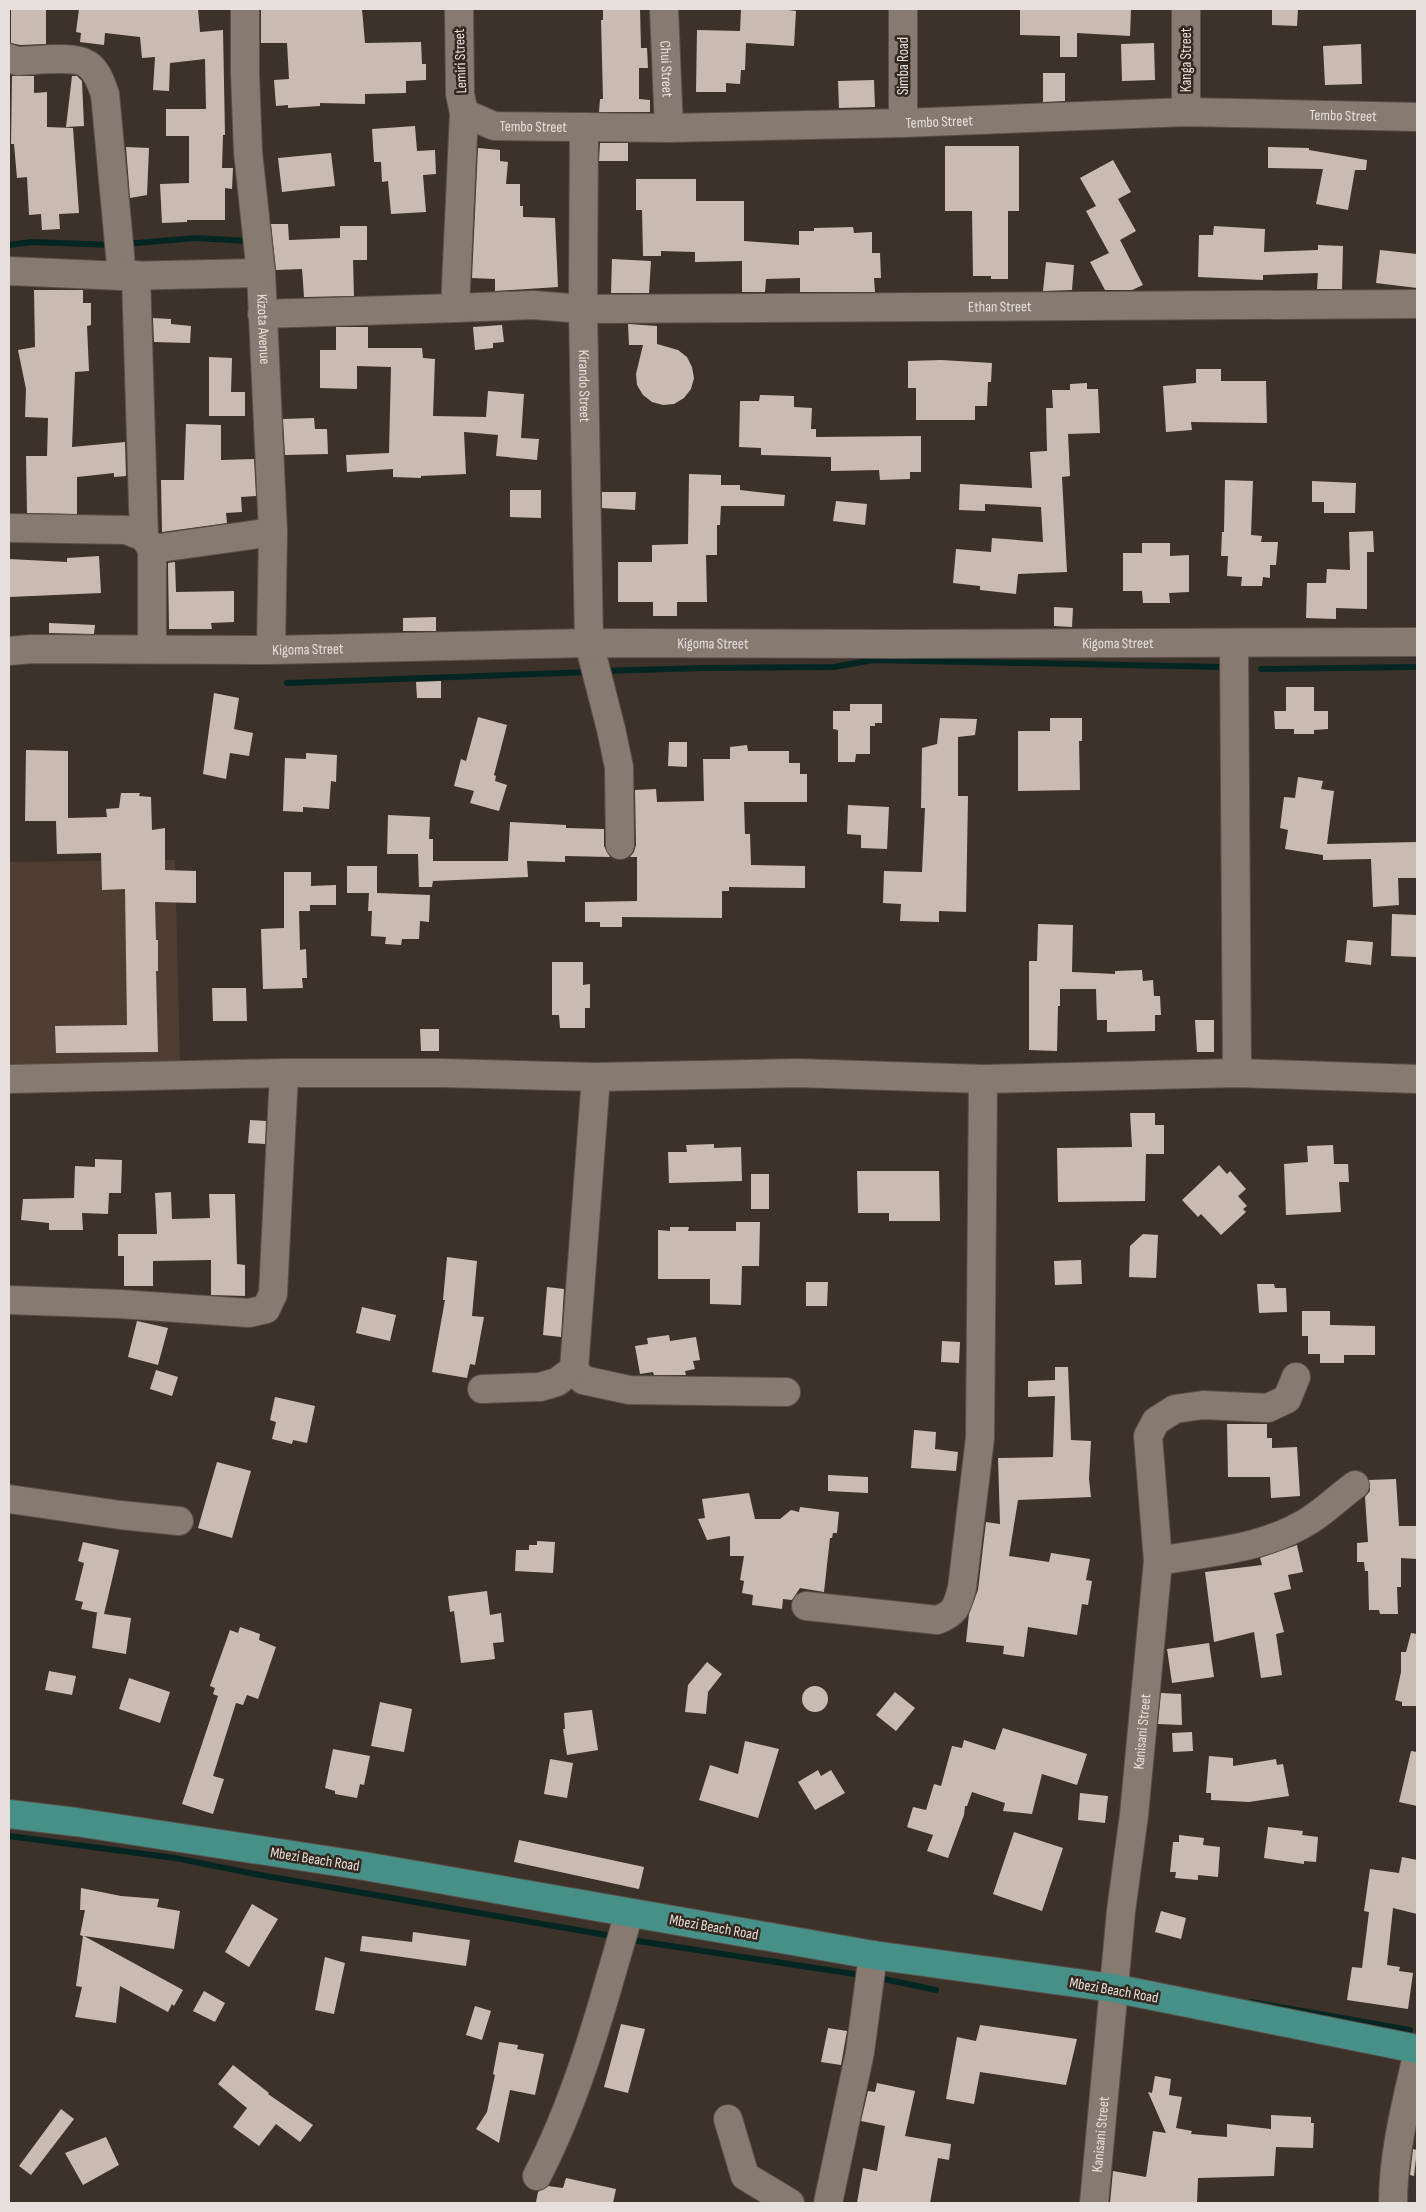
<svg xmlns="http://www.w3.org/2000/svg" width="1426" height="2212" font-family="'Sofia Sans Condensed',sans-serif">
  <rect width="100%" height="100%" fill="#3d322a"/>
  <path fill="#4d3d32" d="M175 860 180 1061 9 1069V862Z"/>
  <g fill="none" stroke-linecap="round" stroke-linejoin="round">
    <path stroke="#042623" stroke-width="6" d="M125 244 196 238 247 241
      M9 245 31 242 112 245
      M1261 669 1417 667
      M603 671 703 668 834 667 873 660 1223 667
      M287 683 590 672
      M9 1836 175 1858 260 1875 606 1935
      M638 1941 861 1975
      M879 1978 936 1990
      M1251 2002 1410 2030"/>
  </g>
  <path fill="#cabbb2" d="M11 9H46V44L20 45 11 43Z
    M79 9H198L200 32 223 30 225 135H223L222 168H233L232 189 225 188V220H187V222L162 223 160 184 189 183V136H166V109H206L205 59 170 63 169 91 153 90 155 57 142 58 140 37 105 33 104 45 80 42 81 33 76 32Z
    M261 9H362L365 43 421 42 422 64H426V80L406 81V93L365 94V104L320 103V106L288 108V105L276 106 274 80 289 79 287 43H261Z
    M603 9H640L641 48H647L648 68H639V99L650 100V112H599L600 99H603L601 20H603Z
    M741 9 761 10V9H780L796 11 794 46 746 43 745 70H741L740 84 726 83V92H696L697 30 740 31Z
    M1020 9H1131L1130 36 1077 33V57H1060V36L1020 35Z
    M1272 9H1298L1297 26 1272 25Z
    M1154 43 1155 80 1122 81 1121 44Z
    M1361 44 1362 84 1325 85 1323 46Z
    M1043 73H1065V101L1043 102Z
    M12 76H34V93L47 92V127L73 128 79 213 59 214 60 229 42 230 41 214 29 215 27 177 17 178 14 144H11Z
    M72 76H77L82 81 84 126 66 127Z
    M874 80 875 107 839 108 838 81Z
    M415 126 417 151 435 150 436 174 423 175 426 212 391 214 388 181 382 182 381 162H374L372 129Z
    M600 143H628V161H599Z
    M945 146H1019V211H1008V279H991V276H973L972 211H945Z
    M126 147 149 148 147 195 130 198Z
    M1268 147 1309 148V150L1367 160 1366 170H1355L1348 210 1316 204 1323 169 1268 168Z
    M478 148 500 150V161L508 162 506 184H520V206H523V217L555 218 558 287 495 291V279L472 278Z
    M331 153 335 186 282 192 278 158Z
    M1113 160 1131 192 1118 199 1136 231 1120 240 1143 285 1132 290H1105L1090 262 1109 253 1086 211 1096 206 1080 178Z
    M636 179H696V201H744V241L799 245V231H814V228L853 227 854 233 872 232V253H880L881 278H874L875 292H800V278L766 279 765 292H742V261L695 262V252L661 251V256H643L642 210H636Z
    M271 224H288L289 240 340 238V226H367V260H353L354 296 304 297 302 269 276 270Z
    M1214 226 1265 229 1264 252 1318 250V245L1343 246 1342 289H1317L1318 273 1263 275V280L1198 277 1199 235H1213Z
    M1380 250 1417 254V288L1376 283Z
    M612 259 651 261 649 293H611Z
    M1046 262 1074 265 1072 290 1043 291Z
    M34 290H83V303H91V325L87 326 89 371 75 372 72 447 125 442 126 476 114 477V473L77 477V514L27 513 26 456H47L48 418 25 417 26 389 18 350 35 347Z
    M153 318 171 319V324L191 326 190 343 154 342Z
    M628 324 657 326V344L678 350 687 357 692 367 694 378 691 389 684 398 674 404 663 405 652 402 643 395 637 385 636 374 643 345H629Z
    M502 325 504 342 493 343V348L475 350 473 327Z
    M336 327H368V348H422L423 358 435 359 433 416 486 417 488 391 524 394 521 438 539 439 537 460 496 456 498 435 464 432 466 474 421 476V478L393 477V469L347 472 346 455 389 453 391 367 357 366V389L320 388V350H336Z
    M209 357 232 358 231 392H245V416H209Z
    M941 360 992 363 991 382H988L987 406H975V420H916V388H908V361Z
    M1196 369H1221V381H1266L1267 423 1191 422 1192 430 1166 432 1163 386 1196 383Z
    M1087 383V389H1098L1100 433 1068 434 1070 476 1062 477 1067 572 1018 574 1016 594 980 590V586L953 583 956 549 991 552 992 538 1043 542 1041 507 985 504V511L959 510 960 484 1032 488 1030 452 1047 451 1046 408H1053L1052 390H1070V384Z
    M760 395 794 396V407L812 408 811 429H816V437L921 436V472H910V479L880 480 879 470 831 471V457L761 455V448L739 447 740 401H759Z
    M314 418 315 429H327L328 454 285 455 283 419Z
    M186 424 221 425V460L254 459 256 496 241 497 242 512 226 513 227 523 162 532 161 480H184Z
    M689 474 721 475V485H740V490L785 495 784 506H721L720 525H717V555H706L707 602H677V616H653V602H618V562H652V545L688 544Z
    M1225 480 1253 481 1251 535 1262 536 1261 542H1278L1276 565H1270V578L1263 577 1262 586H1241L1242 577 1227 576 1228 556H1221L1222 532H1224Z
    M1312 481 1356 483 1355 513H1324V502H1312Z
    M510 490H541V518L510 517Z
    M602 492H636L635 510 602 508Z
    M836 501 867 504 865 525 833 521Z
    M1373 531 1374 552H1367V609L1336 608V619L1306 618 1307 583H1326L1327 569 1350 570 1349 532Z
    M1142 543H1170V556L1189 555V592L1169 593 1170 603H1143L1142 591H1123V553H1142Z
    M99 556 101 593 9 597V559L67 562V558Z
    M175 562 176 592 234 591V622L211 623 212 629H169L168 563Z
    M1054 607 1073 608 1072 627 1054 626Z
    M436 617V631H403V618Z
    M49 623 95 625 94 634 49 633Z
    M441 681V698H417L416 682Z
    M1286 687H1314V711H1328V729L1314 730V734H1294V729H1275L1274 711H1286Z
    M214 693 239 698 234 729 253 733 249 756 230 753 226 779 203 774Z
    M850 704H882V723H875V726H870V754H856L855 762H838V730L833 729V711H850Z
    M478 717 507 725 494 775 496 776 495 781 507 785 499 811 470 803 474 791 454 786 461 759 466 761Z
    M940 718 977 719 975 735 958 737V796H968L966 912 939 911V922L900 921 901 904 883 903 884 871 922 872 925 808H921L922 748 937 744Z
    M1050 718H1082V741H1079L1080 790 1018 791V731H1050Z
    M669 742H687V767L668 766Z
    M747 745 748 751H789V763H800V774H807V802H744L745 834H750L751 865 805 866V888L729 887V891H722V918L622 917V927H600V922H585V902L637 901V857H630L634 852 636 845 635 790 656 789 657 802 704 801 703 759H730V747Z
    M26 750 68 751V818L107 817 106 809 119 808 121 793H140L139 796 151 797 152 830 165 828V870L196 871V903L155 902 156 940H158V971H156L158 1052 56 1053 55 1026 127 1025 125 889 102 890 101 853 57 854 56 821H25Z
    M306 753 337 755 336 782 331 781 329 809 303 807V812L283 811 285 758 306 759Z
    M1298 777 1323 781 1321 789 1334 791 1327 844 1417 842V878H1398L1399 905 1373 907 1371 859 1323 860V855L1285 849 1288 830 1280 828 1284 797 1295 798Z
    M848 805 889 807 887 849 861 848V835L847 834Z
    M388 815 430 817 429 839H433V861H508L510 822 566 825V828L604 829V846L610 857 565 856V862L527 861 528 877 433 881 432 887H419L418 854H387Z
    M347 866H377V893L430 895 429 922 420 921 419 939H402L401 945 385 944 386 937 371 936 372 911H368L369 893H347Z
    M284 872H311V886L336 885V905H310V911H299L300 950 306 949 307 978H302L303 988 263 989 261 929 284 928Z
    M1392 914 1416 915 1417 957 1391 956Z
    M1038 924 1073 925 1072 972 1115 974V971L1142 970 1143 981 1153 980 1154 996H1160L1161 1015H1155V1031L1107 1032V1020H1097L1096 989H1060V1006H1058L1057 1051 1029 1050V961H1037Z
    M1347 940 1373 942 1371 965 1345 962Z
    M552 962H583V985L590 984V1008H585V1028H560L559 1015H552Z
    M212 988H246L247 1021H213Z
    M1195 1020H1214V1052H1197Z
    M420 1029H439V1051H421Z
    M1130 1113H1155V1125H1164V1154H1146L1145 1201 1058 1202 1057 1148 1132 1147Z
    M250 1120 266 1121 265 1144 248 1143Z
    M714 1144V1148L741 1147 742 1181 669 1183 668 1152H687L686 1145Z
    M1333 1145 1334 1164H1348L1349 1182H1339L1341 1212 1286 1215 1284 1164 1308 1162 1307 1146Z
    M95 1159 122 1160 121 1193H109L108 1214 82 1213 83 1230H49V1223L21 1220 23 1199 74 1198 75 1166 95 1167Z
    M1219 1165 1227 1174 1230 1171 1246 1189 1238 1196 1247 1206 1243 1209 1246 1212 1221 1235 1201 1214 1198 1217 1182 1200Z
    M857 1171H939L940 1221H889V1213H858Z
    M751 1174H769V1209H751Z
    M171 1192 172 1219 210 1218 209 1194H235L237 1264 245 1265V1296L211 1295V1260L153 1261V1286H124V1256H118V1234H157L155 1193Z
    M736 1222H760L759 1266H742L741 1305 710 1304V1279H658V1230L670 1231V1227H689L688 1231H736Z
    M1143 1234 1158 1235 1156 1278 1129 1277 1130 1246Z
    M447 1257 477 1261 472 1316 484 1317 475 1365 470 1364 467 1378 432 1372 445 1300H443Z
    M1081 1260 1082 1284 1055 1285 1054 1261Z
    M806 1282H828L827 1306H806Z
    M1257 1284H1274L1275 1288H1286L1287 1312 1259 1313Z
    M547 1287 564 1289 561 1337 543 1335Z
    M362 1307 396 1315 390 1341 356 1333Z
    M1302 1311H1330V1325L1375 1326V1355H1344V1363H1320V1354H1308V1336H1302Z
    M137 1321 168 1328 158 1365 128 1357Z
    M669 1335 670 1341 696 1337 700 1360 693 1361 695 1369 685 1371 686 1375H654L653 1372 640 1374 635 1346 648 1344 647 1338Z
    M942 1341 960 1342 959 1363 941 1362Z
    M1055 1367H1068L1071 1440 1091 1441 1089 1479 1091 1497 1018 1500 1009 1556 1049 1562 1051 1553 1090 1559 1086 1580 1092 1581 1088 1605 1082 1604 1077 1635 1028 1627 1024 1657 1003 1654 1004 1646 966 1642 969 1614 978 1590 986 1522 1000 1524 998 1458 1053 1457 1055 1396 1028 1397V1381L1055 1380Z
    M156 1370 178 1377 172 1396 150 1389Z
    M275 1397 315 1406 307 1443 293 1440 292 1444 272 1439 276 1422 270 1420Z
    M1227 1424H1267V1438H1272V1448L1297 1447 1300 1496 1271 1498 1270 1477H1228Z
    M914 1430 936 1432 935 1449 958 1452 956 1471 911 1468Z
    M217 1462 251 1471 232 1538 198 1528Z
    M828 1475 868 1477V1493L828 1491Z
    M1396 1479 1399 1526H1417V1559L1401 1558V1587H1397L1398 1614H1380L1379 1610H1369L1368 1571H1365L1364 1562H1357V1543L1368 1542 1365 1497 1370 1491 1369 1480Z
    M749 1493 755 1519H780L791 1510 799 1512 800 1507 839 1512 837 1533H833L832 1538H830L824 1592 800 1588 792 1600 783 1599 782 1609 752 1605 753 1595 742 1593 744 1581 740 1580 744 1556H730V1536L707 1540 698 1519 705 1518 702 1499Z
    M537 1541 555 1542 553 1573 515 1571 516 1550H529V1545H537Z
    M83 1542 119 1550 104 1614 131 1618 126 1654 92 1648 97 1613H99L81 1609 83 1602 75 1600 84 1563 78 1561Z
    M1297 1545 1303 1572 1288 1575 1291 1589 1274 1593 1284 1632 1276 1634 1282 1675 1261 1678 1254 1632 1214 1642 1205 1572 1262 1565 1260 1558Z
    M487 1591 490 1615 501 1613 504 1642 493 1643 495 1659 461 1663 454 1611 450 1612 448 1596Z
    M240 1627 260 1634 259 1640 276 1647 258 1699 247 1695 243 1705 236 1703 213 1776 224 1779 213 1814 182 1804 218 1696 213 1694 215 1688 210 1686 230 1630 238 1633Z
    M1411 1633 1417 1634V1706H1402V1702L1395 1700 1401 1672V1652H1406Z
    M1209 1643 1214 1677 1172 1683 1167 1649Z
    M707 1662 722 1674 708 1692 706 1714 685 1712 688 1685Z
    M49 1671 76 1676 72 1695 45 1690Z
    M129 1678 170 1692 160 1723 119 1709Z
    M802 1699a13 13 0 1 1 26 0a13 13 0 1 1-26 0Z
    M895 1692 915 1708 896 1731 876 1715Z
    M1161 1693 1181 1694 1182 1725 1158 1724Z
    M380 1702 412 1709 404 1752 371 1746Z
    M592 1710 598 1750 567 1755 563 1729H565L564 1713Z
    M1003 1728 1087 1754 1077 1785 1042 1774 1032 1814 1003 1811 1005 1803 972 1792 967 1806H965L964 1815 948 1858 927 1851 933 1835 907 1827 913 1807 926 1810 934 1784 941 1786 952 1746 962 1748 964 1740 995 1750Z
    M1192 1732 1193 1751 1173 1752 1172 1733Z
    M745 1741 779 1749 758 1818 699 1800 710 1765 738 1774Z
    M333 1749 370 1756 364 1785 360 1784 357 1798 335 1794V1791L325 1788Z
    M1411 1751 1417 1752V1806L1399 1802Z
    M1209 1756 1233 1758V1766L1276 1759 1277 1765 1283 1764 1289 1796 1249 1802 1211 1800V1793H1206Z
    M550 1759 573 1763 567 1798 544 1794Z
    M818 1770 821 1776 831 1770 845 1793 815 1810 798 1782Z
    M1080 1793 1108 1796 1105 1823 1078 1820Z
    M1268 1827 1303 1831 1302 1835 1318 1837 1316 1862 1304 1861V1864L1264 1858Z
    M1014 1832 1063 1848 1042 1911 993 1894Z
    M1179 1835 1204 1838 1203 1845 1220 1847 1218 1877 1198 1875V1880L1175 1878 1176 1872H1170L1173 1842H1179Z
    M519 1840 644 1867 639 1889 514 1862Z
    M1402 1857 1417 1860V1914L1393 1908 1387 1965 1400 1967 1399 1971 1413 1973 1408 2009 1347 2000 1352 1967 1362 1968 1369 1912 1364 1911 1370 1869 1399 1873Z
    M81 1888 121 1896 159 1899 157 1907 180 1911 174 1949 84 1936 183 1990 174 2006 172 2004 168 2012 120 1986 116 2023 75 2017 82 1987 76 1986 83 1936 80 1935 85 1910H80Z
    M252 1904 278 1919 249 1967 225 1952Z
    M1161 1911 1186 1918 1181 1939 1155 1932Z
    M413 1932 470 1940 466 1966 360 1951 362 1936 412 1942Z
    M325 1957 345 1963 334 2014 315 2010Z
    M204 1991 225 2003 215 2022 193 2011Z
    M475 2006 491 2011 482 2040 466 2035Z
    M621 2024 645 2029 628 2093 604 2087Z
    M980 2025 1077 2039 1066 2085 980 2072 974 2104 946 2099 957 2037 976 2041Z
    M828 2028 847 2031 841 2065 821 2062Z
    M499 2042 518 2045 517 2049 544 2054 535 2095 510 2090 499 2143 476 2129 487 2112 495 2075 493 2074Z
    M233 2065 269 2093 268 2094 313 2125 300 2142 276 2124 259 2146 233 2127 247 2108 218 2084Z
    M1155 2076 1171 2079 1169 2095 1182 2097 1176 2128 1192 2131 1191 2134 1227 2137V2124L1271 2129V2115L1311 2117V2123H1314L1313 2148 1276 2147 1274 2176 1198 2178 1197 2203H1110L1113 2171 1146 2177 1153 2131 1166 2133 1148 2092 1152 2093Z
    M877 2083 915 2091 905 2136 951 2144 949 2160 938 2158 930 2203H857L863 2168 877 2171 885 2126 861 2121 868 2091 875 2092Z
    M61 2109 74 2119 31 2175 19 2166Z
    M106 2137 119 2165 83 2185 65 2153Z
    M1413 2149 1417 2150 1414 2176 1410 2175Z
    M566 2178 616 2189 613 2203 536 2202 538 2192 548 2186 563 2188Z"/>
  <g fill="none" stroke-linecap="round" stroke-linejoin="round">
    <g stroke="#5b504a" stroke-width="30">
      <g id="minor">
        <path id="s1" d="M245 9V73L248 152 261 273 273 532 271 650"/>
        <path id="s2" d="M664 9 669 128"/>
        <path d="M903 9V123"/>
        <path d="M1186 9V112"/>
        <path d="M9 58 17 61C33 61 74 55 87 64 97 70 101 83 105 94L122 276"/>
        <path id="s3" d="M464 113 494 126 669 128 903 123 1186 112 1417 117"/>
        <path id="s4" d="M584 127 583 309 589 643 611 729 619 767 620 845"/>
        <path d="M9 271 122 276 261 273"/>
        <path d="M136 275 144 537"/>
        <path id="s5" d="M455 308 533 305 583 309 1417 304"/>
        <path d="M262 314 455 308 464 113 460 94 459 9"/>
        <path d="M9 528 126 530 144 537 152 549V649"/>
        <path d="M152 549 273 532"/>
        <path d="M1234 644 1237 1073"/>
        <path id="s6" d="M9 651 31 649 271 650 589 643 898 644 1417 642"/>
        <path d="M596 1077 574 1369 583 1380 629 1390 786 1392"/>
        <path d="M9 1079 284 1073H440L596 1077 797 1073 983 1079 1237 1073 1417 1079"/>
        <path d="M9 1300 120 1304 249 1313 266 1309 273 1294 284 1073"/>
        <path d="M482 1389 540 1387 557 1382 574 1369"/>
        <path d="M9 1499 120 1515 179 1521"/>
        <path d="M1158 1561C1209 1552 1265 1549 1310 1520 1326 1510 1340 1496 1355 1485"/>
        <path d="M806 1606 937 1620C956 1613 957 1606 962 1588L980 1438 983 1079"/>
        <path d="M728 2119 745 2176 790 2203"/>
        <path d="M537 2176C580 2093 603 2002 629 1913"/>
        <path d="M828 2203 860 2052 873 1955"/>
        <path id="s7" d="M1094 2203 1121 1911 1134 1815 1158 1561 1148 1436 1156 1421 1175 1409 1203 1405 1268 1408 1287 1399 1296 1377"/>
        <path d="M1393 2203C1393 2154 1406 2104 1417 2056"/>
      </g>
    </g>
    <g stroke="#5b504a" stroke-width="30">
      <path id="major" d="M9 1814 76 1822 364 1866 873 1955 1113 1988 1417 2049"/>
    </g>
    <use href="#minor" stroke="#877a71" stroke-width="28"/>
    <use href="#major" stroke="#469087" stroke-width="28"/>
  </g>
  <g text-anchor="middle" stroke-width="5" stroke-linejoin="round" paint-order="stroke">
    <g font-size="15" fill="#e7dfdb" stroke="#332820">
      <text transform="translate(1186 60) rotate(-90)" y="5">Kanga Street</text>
      <text transform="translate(460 61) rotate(-92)" y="5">Lemiri Street</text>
      <text transform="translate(903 66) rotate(-90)" y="5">Simba Road</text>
      <text dy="5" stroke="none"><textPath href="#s2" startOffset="60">Chui Street</textPath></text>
      <text dy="5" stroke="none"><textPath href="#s3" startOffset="882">Tembo Street</textPath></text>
      <text dy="5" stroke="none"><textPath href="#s3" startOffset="478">Tembo Street</textPath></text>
      <text dy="5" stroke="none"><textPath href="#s3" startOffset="72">Tembo Street</textPath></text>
      <text dy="5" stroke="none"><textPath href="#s5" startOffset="545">Ethan Street</textPath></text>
      <text dy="5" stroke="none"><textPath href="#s1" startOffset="321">Kizota Avenue</textPath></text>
      <text dy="5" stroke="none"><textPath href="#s4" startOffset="259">Kirando Street</textPath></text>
      <text dy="5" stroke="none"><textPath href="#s6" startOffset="704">Kigoma Street</textPath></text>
      <text dy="5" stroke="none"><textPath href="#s6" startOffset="1109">Kigoma Street</textPath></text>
      <text dy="5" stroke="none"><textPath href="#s6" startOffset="299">Kigoma Street</textPath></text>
      <text dy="5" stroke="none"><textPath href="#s7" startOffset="474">Kanisani Street</textPath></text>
      <text transform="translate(315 1859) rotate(9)" y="5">Mbezi Beach Road</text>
      <text transform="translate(714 1927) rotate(10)" y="5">Mbezi Beach Road</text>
      <text transform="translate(1114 1990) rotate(10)" y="5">Mbezi Beach Road</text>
      <text dy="5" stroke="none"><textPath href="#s7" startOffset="69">Kanisani Street</textPath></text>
    </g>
  </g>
  <rect width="1426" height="2212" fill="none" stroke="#e7dfdb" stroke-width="20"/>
</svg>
